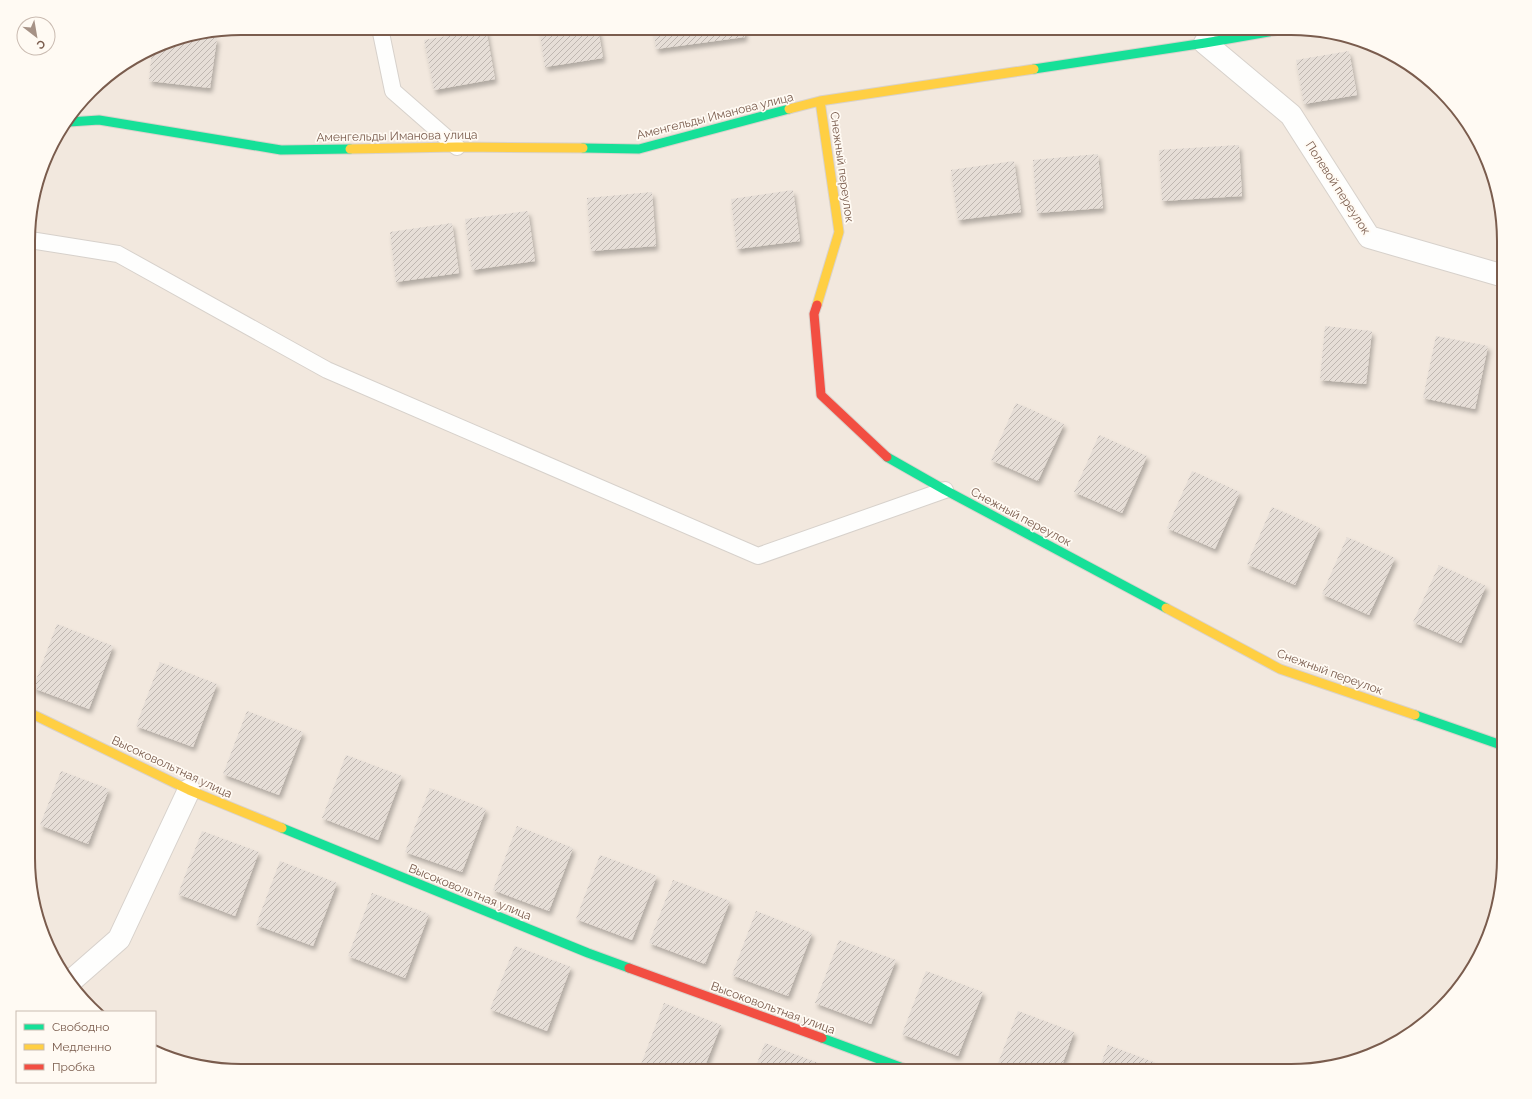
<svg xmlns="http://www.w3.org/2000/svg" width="1532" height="1099" font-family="Raleway,sans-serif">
  <defs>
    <pattern id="building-hatch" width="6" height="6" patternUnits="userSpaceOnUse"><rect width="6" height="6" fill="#e6ded7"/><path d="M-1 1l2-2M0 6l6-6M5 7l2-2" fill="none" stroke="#bfb7b1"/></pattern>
    <filter id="shadow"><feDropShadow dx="2.5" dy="4.5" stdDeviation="2" flood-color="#0004"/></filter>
  </defs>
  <rect width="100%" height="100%" fill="#f9f5f0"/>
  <path fill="#f2e8de" d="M241 28H1305L1372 44 1421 72 1451 101 1482 146 1504 227V872L1493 927 1460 988 1431 1018 1386 1049 1346 1064 1291 1071H227L172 1060 155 1050V1012H98L56 964 30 886V213L50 146 100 81 160 44Z"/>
  <path fill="url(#building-hatch)" filter="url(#shadow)" d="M539 28H598L603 58 545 67Z
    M653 28H744L745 37 656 49Z
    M486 29 495 79 434 90 424 40Z
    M199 36 217 38 210 88 149 81 152 49 160 44Z
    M1349 51 1357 95 1304 104 1296 60Z
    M1239 145 1242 196 1162 201 1159 150Z
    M1098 154 1103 208 1037 213 1033 160Z
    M1014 161 1021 212 958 220 951 170Z
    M793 190 800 241 737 249 731 199Z
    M652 192 656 246 591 251 587 198Z
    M528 211 535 261 472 270 465 219Z
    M452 223 459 273 396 282 390 232Z
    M1325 326 1372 331 1366 384 1320 380Z
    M1436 336 1488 346 1475 409 1423 398Z
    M1016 403 1064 424 1038 481 991 460Z
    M1099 435 1147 456 1122 513 1074 492Z
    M1192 471 1240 492 1215 549 1167 528Z
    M1272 507 1320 528 1295 585 1247 564Z
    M1347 537 1395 558 1369 615 1322 594Z
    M1439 565 1486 586 1461 643 1413 622Z
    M57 624 113 646 89 709 33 688Z
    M160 662 217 684 193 747 136 726Z
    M247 711 303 732 279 795 223 774Z
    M346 755 402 776 378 840 322 818Z
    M61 771 109 789 88 844 40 825Z
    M430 788 486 809 462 872 405 852Z
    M517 826 573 848 549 911 493 890Z
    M202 831 259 852 235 916 178 894Z
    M600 855 657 876 632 940 576 919Z
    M280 861 337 883 313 946 256 925Z
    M673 880 730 901 705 964 649 943Z
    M372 893 429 914 405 978 348 956Z
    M756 911 812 933 788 996 732 975Z
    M839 940 896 960 871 1024 815 1003Z
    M515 946 571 967 547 1031 490 1009Z
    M926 971 983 992 958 1056 902 1034Z
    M664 1003 721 1025 703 1071H651L640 1067Z
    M1018 1011 1074 1032 1060 1071H995Z
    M765 1043 821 1064 819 1071H754Z
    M1108 1045 1164 1066 1163 1071H1098Z"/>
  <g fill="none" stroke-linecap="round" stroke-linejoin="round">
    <g stroke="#d7d1cb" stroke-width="18">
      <path id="lane" d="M380 28 393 91 457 147
        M30 240 118 254 327 370 758 556 945 490"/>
    </g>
    <g stroke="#d7d1cb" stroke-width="24">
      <path id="street" d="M1205 43 1291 115 1369 237 1504 276
        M71 981 119 939 189 790"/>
    </g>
    <g stroke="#d9d2cb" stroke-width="11">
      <path id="fast" d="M1034 69 1205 43 1291 28
        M69 122 99 120 281 150 350 149
        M583 148 639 149 789 109
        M887 457 945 490 1166 608
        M1415 715 1504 746
        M282 828 588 953 629 968
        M822 1038 911 1071"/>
    </g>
    <g stroke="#d9d2cb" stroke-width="11">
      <path id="slow" d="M789 109 820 101 1034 69
        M350 149 457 147 583 148
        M817 305 839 232 820 101
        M1166 608 1280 669 1415 715
        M30 713 189 790 282 828"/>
    </g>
    <g stroke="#d9d2cb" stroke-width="11">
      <path id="jam" d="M817 305 814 314 821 395 887 457
        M629 968 822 1038"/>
    </g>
    <use href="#lane" stroke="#fefefd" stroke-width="16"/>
    <use href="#street" stroke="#fefefd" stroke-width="22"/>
    <use href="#fast" stroke="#16e098" stroke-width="9"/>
    <use href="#slow" stroke="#ffcf43" stroke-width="9"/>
    <use href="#jam" stroke="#f24e42" stroke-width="9"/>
  </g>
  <g text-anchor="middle" stroke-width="3.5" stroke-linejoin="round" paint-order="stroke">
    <g font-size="12" fill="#7a5c4d" stroke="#fffaf3">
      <text transform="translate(715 116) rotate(-14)" y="4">Аменгельды Иманова улица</text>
      <text transform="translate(397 136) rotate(-1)" y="4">Аменгельды Иманова улица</text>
      <text transform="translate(842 167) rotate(82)" y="4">Снежный переулок</text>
      <text transform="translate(1338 188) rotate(57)" y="4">Полевой переулок</text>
      <text transform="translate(1021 517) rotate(28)" y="4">Снежный переулок</text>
      <text transform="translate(1330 672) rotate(20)" y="4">Снежный переулок</text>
      <text transform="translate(172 767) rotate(25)" y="4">Высоковольтная улица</text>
      <text transform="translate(470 892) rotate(22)" y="4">Высоковольтная улица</text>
      <text transform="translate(773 1008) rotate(20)" y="4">Высоковольтная улица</text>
    </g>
  </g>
  <path d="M0 0H1532V1099H0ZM241 35H1291A206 206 0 0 1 1497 241V858A206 206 0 0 1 1291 1064H241A206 206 0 0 1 35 858V241A206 206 0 0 1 241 35Z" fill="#fffaf3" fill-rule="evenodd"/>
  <path fill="none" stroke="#7a5c4d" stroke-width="2" d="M241 35H1291A206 206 0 0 1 1497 241V858A206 206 0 0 1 1291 1064H241A206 206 0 0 1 35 858V241A206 206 0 0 1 241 35Z"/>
  <rect x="16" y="1011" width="140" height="72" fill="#fffaf3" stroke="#cabbb1"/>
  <rect x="24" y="1024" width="20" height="6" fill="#16e098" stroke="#cabbb1"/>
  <text x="52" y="1031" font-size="12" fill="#7a5c4d">Свободно</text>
  <rect x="24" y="1044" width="20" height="6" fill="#ffcf43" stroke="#cabbb1"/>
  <text x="52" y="1051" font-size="12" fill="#7a5c4d">Медленно</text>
  <rect x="24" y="1064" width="20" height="6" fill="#f24e42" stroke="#cabbb1"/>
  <text x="52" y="1071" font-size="12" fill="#7a5c4d">Пробка</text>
  <g transform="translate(36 36) rotate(149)"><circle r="19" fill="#fffaf3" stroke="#cabbb1"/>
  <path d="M0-3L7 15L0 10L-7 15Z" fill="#a69286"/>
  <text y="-6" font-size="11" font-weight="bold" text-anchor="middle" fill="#7a5c4d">С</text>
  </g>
</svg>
